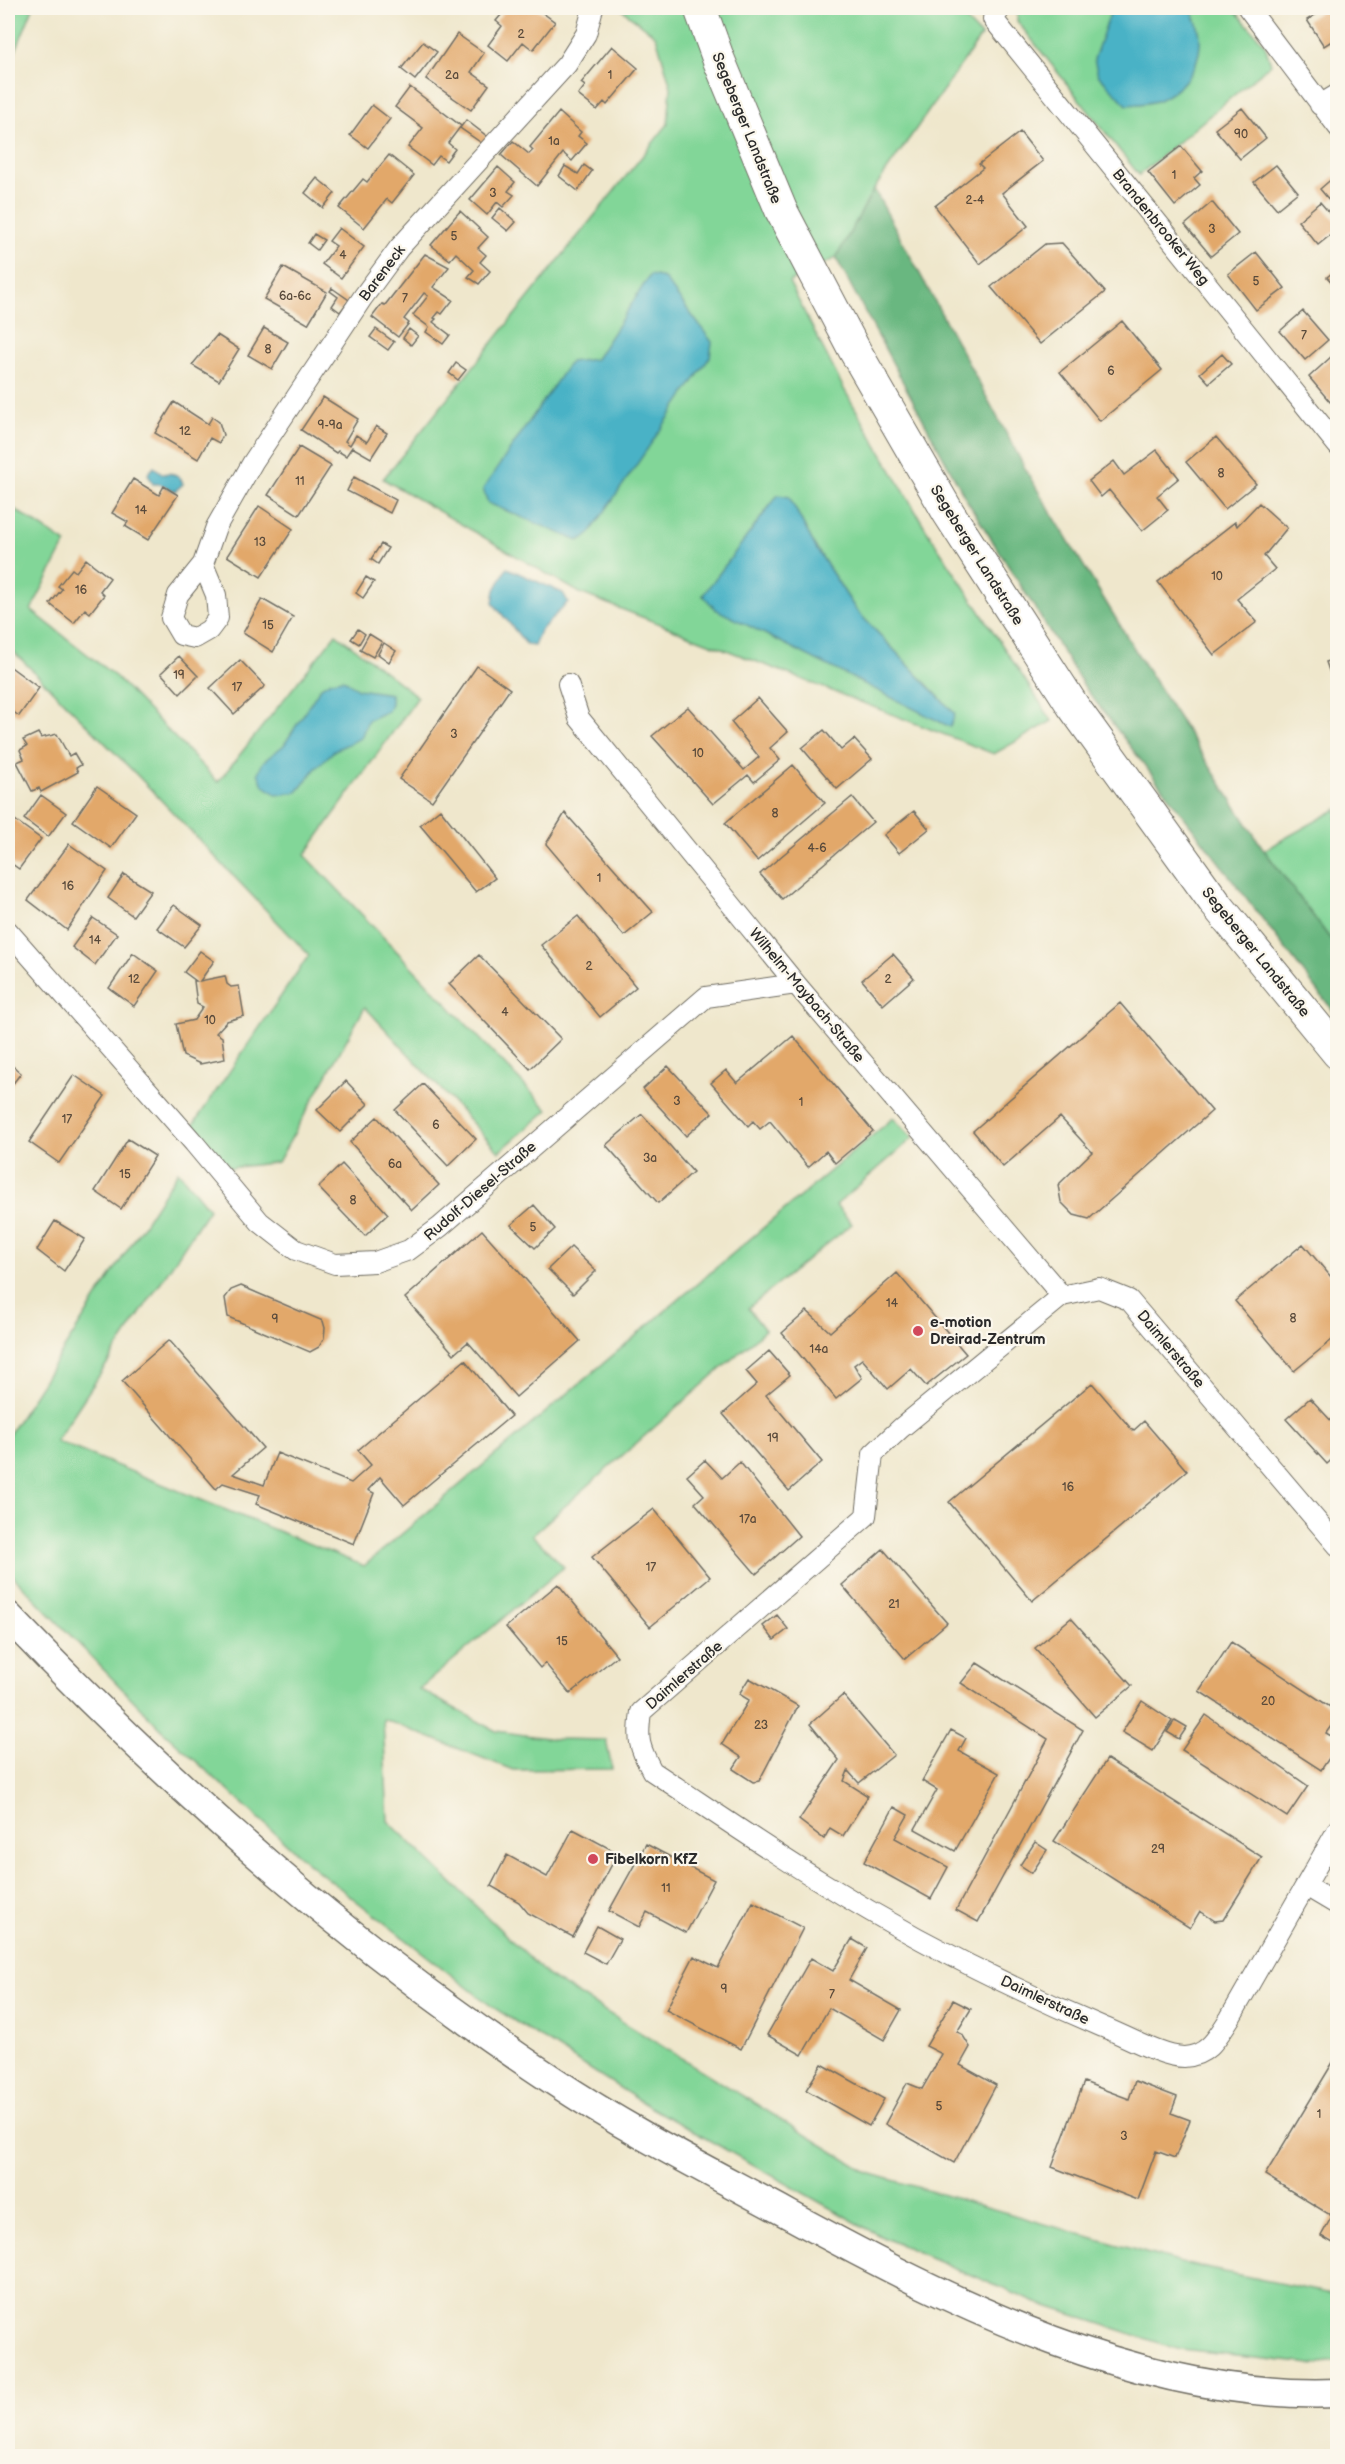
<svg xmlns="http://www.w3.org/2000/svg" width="1345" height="2464" font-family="'Balsamiq Sans',sans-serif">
  <rect width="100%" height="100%" fill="#fbf7ec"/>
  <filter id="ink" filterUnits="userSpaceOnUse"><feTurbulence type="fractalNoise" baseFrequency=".0167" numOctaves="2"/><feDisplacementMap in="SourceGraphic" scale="12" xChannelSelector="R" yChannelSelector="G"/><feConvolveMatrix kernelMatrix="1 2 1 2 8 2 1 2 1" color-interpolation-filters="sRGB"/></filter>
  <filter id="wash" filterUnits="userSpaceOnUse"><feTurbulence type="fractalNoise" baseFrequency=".008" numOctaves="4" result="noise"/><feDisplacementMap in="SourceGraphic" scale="24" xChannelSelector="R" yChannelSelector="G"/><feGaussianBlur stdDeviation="1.35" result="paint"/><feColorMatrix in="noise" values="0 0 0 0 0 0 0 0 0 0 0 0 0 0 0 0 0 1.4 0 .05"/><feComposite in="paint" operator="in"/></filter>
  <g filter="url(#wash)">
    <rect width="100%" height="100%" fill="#efe7cc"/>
    <path fill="#82d698" stroke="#568062" stroke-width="1.5" fill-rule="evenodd" d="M8 8H33L8 70Z
      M620 8H954L981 36 874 189 836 258 789 282 845 391 926 529 1052 721 994 754 580 593 383 479 668 124 671 87 656 36ZM778 495 789 497 816 548 856 610 955 714 703 596Z
      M1018 8H1233L1265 45 1271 64 1139 175 1017 21Z
      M8 505 66 543 31 610 116 677 218 782 336 634 418 697 305 855 548 1110 499 1152 365 1007 278 1162 230 1168 193 1125 309 955 137 775 8 646Z
      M1337 809V948L1264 850Z
      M893 1118 913 1138 836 1205 852 1224 748 1308 765 1330 532 1535 564 1567 419 1689 496 1731 554 1739 606 1740 612 1769 513 1770 383 1719 388 1821 548 1976 868 2173 1181 2263 1337 2295V2361L1312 2364 1181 2350 1034 2302 880 2236 648 2106 491 2006 308 1863 165 1733 8 1571V1436L178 1171 209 1209 56 1441 364 1566Z"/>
    <path fill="#69b780" stroke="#4a7156" stroke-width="1.5" d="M874 189 1032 481 1143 663 1264 850 1337 948V1016L1086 689 966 499 836 258Z"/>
    <path fill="#48b2c6" stroke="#3a6e78" stroke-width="1.5" d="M1112 8H1190C1212 45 1196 82 1159 100 1150 104 1137 104 1127 105L1098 75 1094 59Z
      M650 275 664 278 712 342 710 357 588 536 578 541 488 503 483 489 570 362 596 359Z
      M154 467 163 474C173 472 180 474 183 484L175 491 160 484H153L148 474Z
      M778 495 789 497 816 548 856 610 955 714 950 727 715 609 703 595Z
      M507 568 563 593 568 602 540 631 534 646 527 645 493 603 495 590Z
      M343 679 358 689 391 694V703L388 711 368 720 361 738 335 750 316 768 297 792 277 795 263 785 258 773 263 762 284 745 321 687 331 681Z"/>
    <g id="blocks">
      <path fill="#e2a86b" d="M507 8H536L555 22 533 50 523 42 508 61 488 45 502 26 496 21Z
        M1326 8H1332L1338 15V37L1324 46 1307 20Z
        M457 34 484 53 471 72 489 85 471 110 426 79Z
        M423 42 437 52 415 80 401 69Z
        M612 46 638 68 607 105 604 102 597 110 578 95 585 86 581 83Z
        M410 87 461 126 448 143 455 149 446 161 439 156 432 165 408 147 423 128 395 107Z
        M372 105 390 119 368 148 350 135Z
        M1242 108 1266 138 1240 159 1215 129Z
        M559 112 581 132 578 136 587 143 572 161 563 153 537 186 501 155 513 141 529 154 533 150 530 147Z
        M466 120 488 137 483 144 460 128Z
        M1020 132 1043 161 1002 193 1028 226 980 264 935 206 983 168 979 164Z
        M1181 146 1202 171 1194 178 1200 185 1175 206 1148 172Z
        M389 155 414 175 392 203 387 199 364 228 339 208 363 179 367 182Z
        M584 165 592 171 578 191 559 176 565 166 578 174Z
        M1276 165 1298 192 1277 209 1254 182Z
        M498 167 515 182 508 191 514 195 503 207 497 202 487 215 470 200Z
        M1335 176 1338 179V195L1330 201 1320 189Z
        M317 178 335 193 323 208 305 193Z
        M1212 202 1238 234 1211 256 1185 225Z
        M1320 202 1338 223V229L1318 245 1298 221Z
        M500 208 516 222 508 231 492 218Z
        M460 211 488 237 478 248 486 255 480 262 490 271 479 284 468 277 474 270 456 253 450 260 431 245Z
        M339 228 364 247 341 278 322 264 336 246 329 241Z
        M314 234 324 240 317 250 308 243Z
        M1062 243 1105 292 1040 344 991 287 1045 244Z
        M1256 252 1285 288 1256 310 1228 274Z
        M425 254 449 267 433 287 453 300 442 314 439 312 434 318 436 319 433 322 450 335 443 344 426 332 429 327 413 315 428 296 424 293 404 319 409 323 398 337 372 317 382 304 385 305Z
        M283 267 327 292 308 324 264 299Z
        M1338 268V289L1327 277Z
        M332 288 349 300 340 312 332 306 338 297 330 291Z
        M1303 311 1328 340 1305 360 1280 331Z
        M1122 321 1162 370 1100 421 1060 372Z
        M264 328 288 342 272 369 248 355Z
        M376 329 394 342 388 350 370 337Z
        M409 329 418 336 411 345 403 338Z
        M217 335 239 349 219 381 192 365Z
        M1222 354 1231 364 1209 383 1200 373Z
        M1332 356 1338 363V395L1330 402 1309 377Z
        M456 363 466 370 458 380 449 373Z
        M323 397 358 419 345 441 350 445 356 435 367 442 376 426 387 433 371 458 352 447 346 456 338 451 336 453 301 430Z
        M174 402 208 424 212 417 219 422 223 435 219 443 210 438 198 459 155 433Z
        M1216 437 1256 484 1225 509 1186 462Z
        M299 447 331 466 299 515 268 495Z
        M1157 450 1179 478 1157 496 1168 510 1142 531 1109 490 1101 497 1089 481 1114 461 1124 475Z
        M354 477 396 500 390 513 347 491Z
        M133 479 159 495 164 486 178 495 148 540 125 526 128 522 112 513Z
        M1259 503 1287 528 1264 556 1275 569 1237 599 1257 622 1214 655 1158 582 1235 522 1237 526Z
        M259 506 293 529 261 577 227 556Z
        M381 544 388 548 378 564 371 559Z
        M86 559 110 578 100 591 104 595 90 613 85 609 74 623 50 604 62 589 58 586 72 569 76 572Z
        M366 577 374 582 363 598 356 593Z
        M262 599 293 617 273 652 243 633Z
        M358 629 365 634 359 644 351 639Z
        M369 634 382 642 373 657 360 650Z
        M384 643 396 651 389 662 378 654Z
        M179 656 198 676 180 694 161 673Z
        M1338 658V694H1337L1326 662Z
        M240 660 265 686 234 714 210 688Z
        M8 665 39 688 19 716 8 708Z
        M477 666 510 689 432 801 399 779Z
        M758 698 788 732 770 748 780 760 754 782 748 775 713 804 652 736 688 707 744 770 759 757 731 722Z
        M824 730 841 750 854 739 872 759 837 789 802 748Z
        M38 733 41 738 57 734 69 756 74 753 81 765 76 768 78 772 41 792 39 788 32 791 17 762 24 759 20 750 27 746 23 740Z
        M793 765 825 803 757 861 725 823Z
        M97 786 136 813 111 848 73 821Z
        M41 795 66 813 48 837 24 819Z
        M852 797 873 822 782 899 760 874Z
        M440 809 495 878 476 892 420 825Z
        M914 811 929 829 899 853 884 835Z
        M565 813 653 912 624 936 546 844Z
        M8 815 41 839 19 869 8 861Z
        M69 844 107 871 67 930 28 900Z
        M124 874 151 891 133 916 108 898Z
        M174 905 202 925 184 947 157 928Z
        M578 916 636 987 600 1017 541 945Z
        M93 918 117 934 95 965 72 947Z
        M200 951 214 961 200 981 225 976 227 984 231 987 239 986 244 1016 227 1021 216 1033 222 1037 225 1059 200 1064 183 1056 176 1024 194 1020 203 1007 197 1004 194 981H196L184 972Z
        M133 953 158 971 134 1006 109 988Z
        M893 954 914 978 883 1005 862 980Z
        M479 955 561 1039 530 1069 449 984Z
        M1120 1003 1212 1111 1089 1219 1074 1215 1061 1202 1058 1185 1092 1152 1060 1117 1003 1167 973 1131Z
        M793 1036 873 1131 835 1163 826 1151 808 1167 770 1121 760 1129 753 1121 748 1126 711 1083 726 1070 737 1083Z
        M8 1062 21 1073 8 1090Z
        M668 1066 712 1113 686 1136 643 1089Z
        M74 1075 105 1096 59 1163 29 1142Z
        M346 1081 368 1104 340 1132 317 1110Z
        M423 1084 476 1139 448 1166 395 1110Z
        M642 1114 693 1172 658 1203 606 1145Z
        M377 1117 439 1185 412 1210 350 1142Z
        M128 1139 155 1156 121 1209 95 1191Z
        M342 1164 388 1214 365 1236 318 1187Z
        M534 1205 555 1229 535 1248 511 1225Z
        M55 1221 85 1239 64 1271 37 1250Z
        M482 1230 580 1341 516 1397 468 1342 454 1354 405 1298Z
        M1303 1244 1338 1285V1335L1294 1371 1235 1301Z
        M571 1247 596 1271 573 1294 548 1269Z
        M897 1273 966 1354 926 1386 911 1369 888 1389 862 1359 854 1365 862 1378 836 1399 782 1333 807 1311 830 1332Z
        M241 1286 323 1321 325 1328 324 1338 319 1347 310 1352 228 1317 225 1298 231 1290Z
        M169 1340 263 1448 233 1474 264 1485 277 1453 351 1483 371 1465 358 1450 465 1360 511 1416 404 1505 380 1477 368 1490 374 1493 354 1544 256 1504 260 1495 223 1483 216 1489 122 1381Z
        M769 1351 790 1375 766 1395 822 1462 789 1491 723 1414 757 1384 746 1371Z
        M1092 1383 1133 1431 1144 1421 1187 1471 1032 1601 949 1502Z
        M1310 1398 1334 1424 1338 1421V1454L1327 1464 1286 1419Z
        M705 1460 722 1478 740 1462 799 1536 756 1574 695 1503 704 1495 687 1476Z
        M654 1509 710 1577 650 1627 592 1557Z
        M883 1549 947 1623 905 1659 842 1585Z
        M558 1584 617 1656 570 1694 545 1663 540 1668 506 1627Z
        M777 1615 788 1629 774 1640 763 1626Z
        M1071 1618 1132 1686 1095 1717 1035 1648Z
        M1231 1642 1338 1712V1716L1326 1733 1338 1740V1745L1321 1770 1199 1691Z
        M977 1663 1083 1730 978 1922 956 1910 1048 1739 961 1683Z
        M749 1678 798 1706 759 1781 753 1782 733 1769 741 1757 722 1744 749 1700 739 1694Z
        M843 1695 894 1755 859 1783 848 1771 844 1781 868 1796 843 1836 830 1828 824 1839 799 1820 839 1760 810 1724Z
        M1142 1701 1172 1721 1153 1751 1122 1732Z
        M1206 1715 1308 1786 1287 1817 1182 1750Z
        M1175 1720 1187 1727 1179 1739 1167 1732Z
        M951 1730 966 1738 959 1751 999 1773 955 1851 915 1829 937 1790 922 1781Z
        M1107 1759 1262 1857 1223 1920 1215 1921 1200 1911 1190 1928 1054 1841Z
        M894 1807 908 1815 895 1838 948 1867 931 1899 864 1862Z
        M573 1829 618 1853 573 1937 528 1913 519 1902 491 1886 507 1855 547 1877Z
        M1035 1842 1047 1850 1032 1873 1020 1865Z
        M646 1844 714 1880 686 1933 647 1912 639 1927 609 1911Z
        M753 1902 803 1928 741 2049 666 2010 694 1956 718 1968Z
        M597 1926 620 1939 606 1964 583 1952Z
        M852 1939 867 1948 849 1980 901 2010 884 2040 829 2008 802 2055 767 2035 811 1958 833 1971Z
        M953 2000 971 2009 957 2032 962 2034 970 2047 960 2065 996 2085 954 2163 885 2124 907 2083 922 2089 942 2054 926 2046Z
        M1338 2054V2246L1321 2236 1332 2216 1265 2175Z
        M822 2064 884 2099 869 2126 806 2090Z
        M1135 2081 1177 2097 1171 2113 1190 2120 1175 2158 1156 2151 1138 2200 1052 2167 1084 2082 1129 2099Z"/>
    </g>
  </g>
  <g filter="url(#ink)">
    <use href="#blocks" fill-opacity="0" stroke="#706d63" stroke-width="1.5"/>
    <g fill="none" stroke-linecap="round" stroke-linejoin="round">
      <g stroke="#706d63" stroke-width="22">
        <path id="street" d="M1001 8 993 19 1338 446
          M1248 8 1338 127
          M1320 105 1338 94
          M203 564 216 595 218 618 209 630 195 638 181 635 171 618 178 595 203 564 216 527 253 462 363 297 399 248 567 64 586 34 593 8
          M568 684 579 718 796 984 1062 1296
          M8 931 194 1143 260 1222 296 1250 335 1264 375 1262 409 1250 440 1227 706 997 796 984
          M1338 1546 1129 1300 1099 1288 1062 1296 901 1428 873 1454 866 1516 641 1712C637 1740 639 1747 652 1771 708 1808 763 1846 820 1881 910 1937 1006 1986 1103 2027 1124 2035 1162 2057 1184 2057 1209 2056 1218 2036 1230 2018L1338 1829
          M1306 1886 1338 1905"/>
      </g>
      <g stroke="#706d63" stroke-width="31">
        <path id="secondary" d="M8 1616C175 1790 352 1948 554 2081 629 2131 709 2171 788 2214 953 2304 1145 2401 1338 2393"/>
      </g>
      <g stroke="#706d63" stroke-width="34">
        <path id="primary" d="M700 8 718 58 781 210 855 351 948 512 1073 706 1216 904 1338 1053"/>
      </g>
      <use href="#street" stroke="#fff" stroke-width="20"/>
      <use href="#secondary" stroke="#fff" stroke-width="28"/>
      <use href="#primary" stroke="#fff" stroke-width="32"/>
    </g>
  </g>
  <g fill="#d1495b" stroke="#fbf7ec" stroke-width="2">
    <circle cx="918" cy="1331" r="6"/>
    <circle cx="593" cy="1859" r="6"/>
  </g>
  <g text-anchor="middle" stroke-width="4.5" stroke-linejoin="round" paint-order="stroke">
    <g font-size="12" fill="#594a3b">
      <text x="521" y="38">2</text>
      <text x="452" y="79">2a</text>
      <text x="610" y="79">1</text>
      <text x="1241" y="138">90</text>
      <text x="554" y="145">1a</text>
      <text x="1174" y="179">1</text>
      <text x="493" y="197">3</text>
      <text x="975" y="204">2-4</text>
      <text x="1212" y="233">3</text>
      <text x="454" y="240">5</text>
      <text x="343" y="259">4</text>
      <text x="1256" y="285">5</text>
      <text x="295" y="300">6a-6c</text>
      <text x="405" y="302">7</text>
      <text x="1304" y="339">7</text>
      <text x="268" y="353">8</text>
      <text x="1111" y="375">6</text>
      <text x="330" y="429">9-9a</text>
      <text x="185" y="435">12</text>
      <text x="1221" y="477">8</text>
      <text x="300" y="485">11</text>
      <text x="141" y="514">14</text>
      <text x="260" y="546">13</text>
      <text x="1217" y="580">10</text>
      <text x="81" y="594">16</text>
      <text x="268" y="629">15</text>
      <text x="179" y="679">19</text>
      <text x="237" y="691">17</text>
      <text x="454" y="738">3</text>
      <text x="698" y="757">10</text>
      <text x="775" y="817">8</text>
      <text x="817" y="852">4-6</text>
      <text x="599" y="882">1</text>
      <text x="68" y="890">16</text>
      <text x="95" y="944">14</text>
      <text x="589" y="970">2</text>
      <text x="134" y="983">12</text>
      <text x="888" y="983">2</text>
      <text x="505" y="1016">4</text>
      <text x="210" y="1024">10</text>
      <text x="677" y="1105">3</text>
      <text x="801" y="1106">1</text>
      <text x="67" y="1123">17</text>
      <text x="436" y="1129">6</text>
      <text x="650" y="1162">3a</text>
      <text x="395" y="1168">6a</text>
      <text x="125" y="1178">15</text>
      <text x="353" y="1204">8</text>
      <text x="533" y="1231">5</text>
      <text x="892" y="1307">14</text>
      <text x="1293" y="1322">8</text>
      <text x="275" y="1323">9</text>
      <text x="819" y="1353">14a</text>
      <text x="773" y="1442">19</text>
      <text x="1068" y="1491">16</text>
      <text x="748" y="1523">17a</text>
      <text x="651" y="1571">17</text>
      <text x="894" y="1608">21</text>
      <text x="562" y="1645">15</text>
      <text x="1268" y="1705">20</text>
      <text x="761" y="1729">23</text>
      <text x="1158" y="1853">29</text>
      <text x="666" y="1892">11</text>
      <text x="724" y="1993">9</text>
      <text x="832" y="1998">7</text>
      <text x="939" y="2110">5</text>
      <text x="1319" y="2118">1</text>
      <text x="1124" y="2140">3</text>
    </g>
    <g font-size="15" fill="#2b2b2b" stroke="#fbf7ec">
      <text transform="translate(747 128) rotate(68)" y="5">Segeberger Landstraße</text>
      <text transform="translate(1161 227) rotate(51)" y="5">Brandenbrooker Weg</text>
      <text transform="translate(382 273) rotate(-53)" y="5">Bareneck</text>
      <text transform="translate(977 555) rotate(58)" y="5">Segeberger Landstraße</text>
      <text transform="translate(1256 952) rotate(51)" y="5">Segeberger Landstraße</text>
      <text transform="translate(807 995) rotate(50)" y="5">Wilhelm-Maybach-Straße</text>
      <text transform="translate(480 1191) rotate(-41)" y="5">Rudolf-Diesel-Straße</text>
      <text transform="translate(1171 1349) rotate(50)" y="5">Daimlerstraße</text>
      <text transform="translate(684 1675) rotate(-41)" y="5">Daimlerstraße</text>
      <text transform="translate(1045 2000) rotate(25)" y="5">Daimlerstraße</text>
    </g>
    <g font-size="15" font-weight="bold" fill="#2b2b2b" stroke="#fbf7ec" text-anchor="start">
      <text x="930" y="1327">e-motion<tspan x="930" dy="17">Dreirad-Zentrum</tspan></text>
      <text x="605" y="1864">Fibelkorn KfZ</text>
    </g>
  </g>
  <rect width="1345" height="2464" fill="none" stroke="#fbf7ec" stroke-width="30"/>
</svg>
